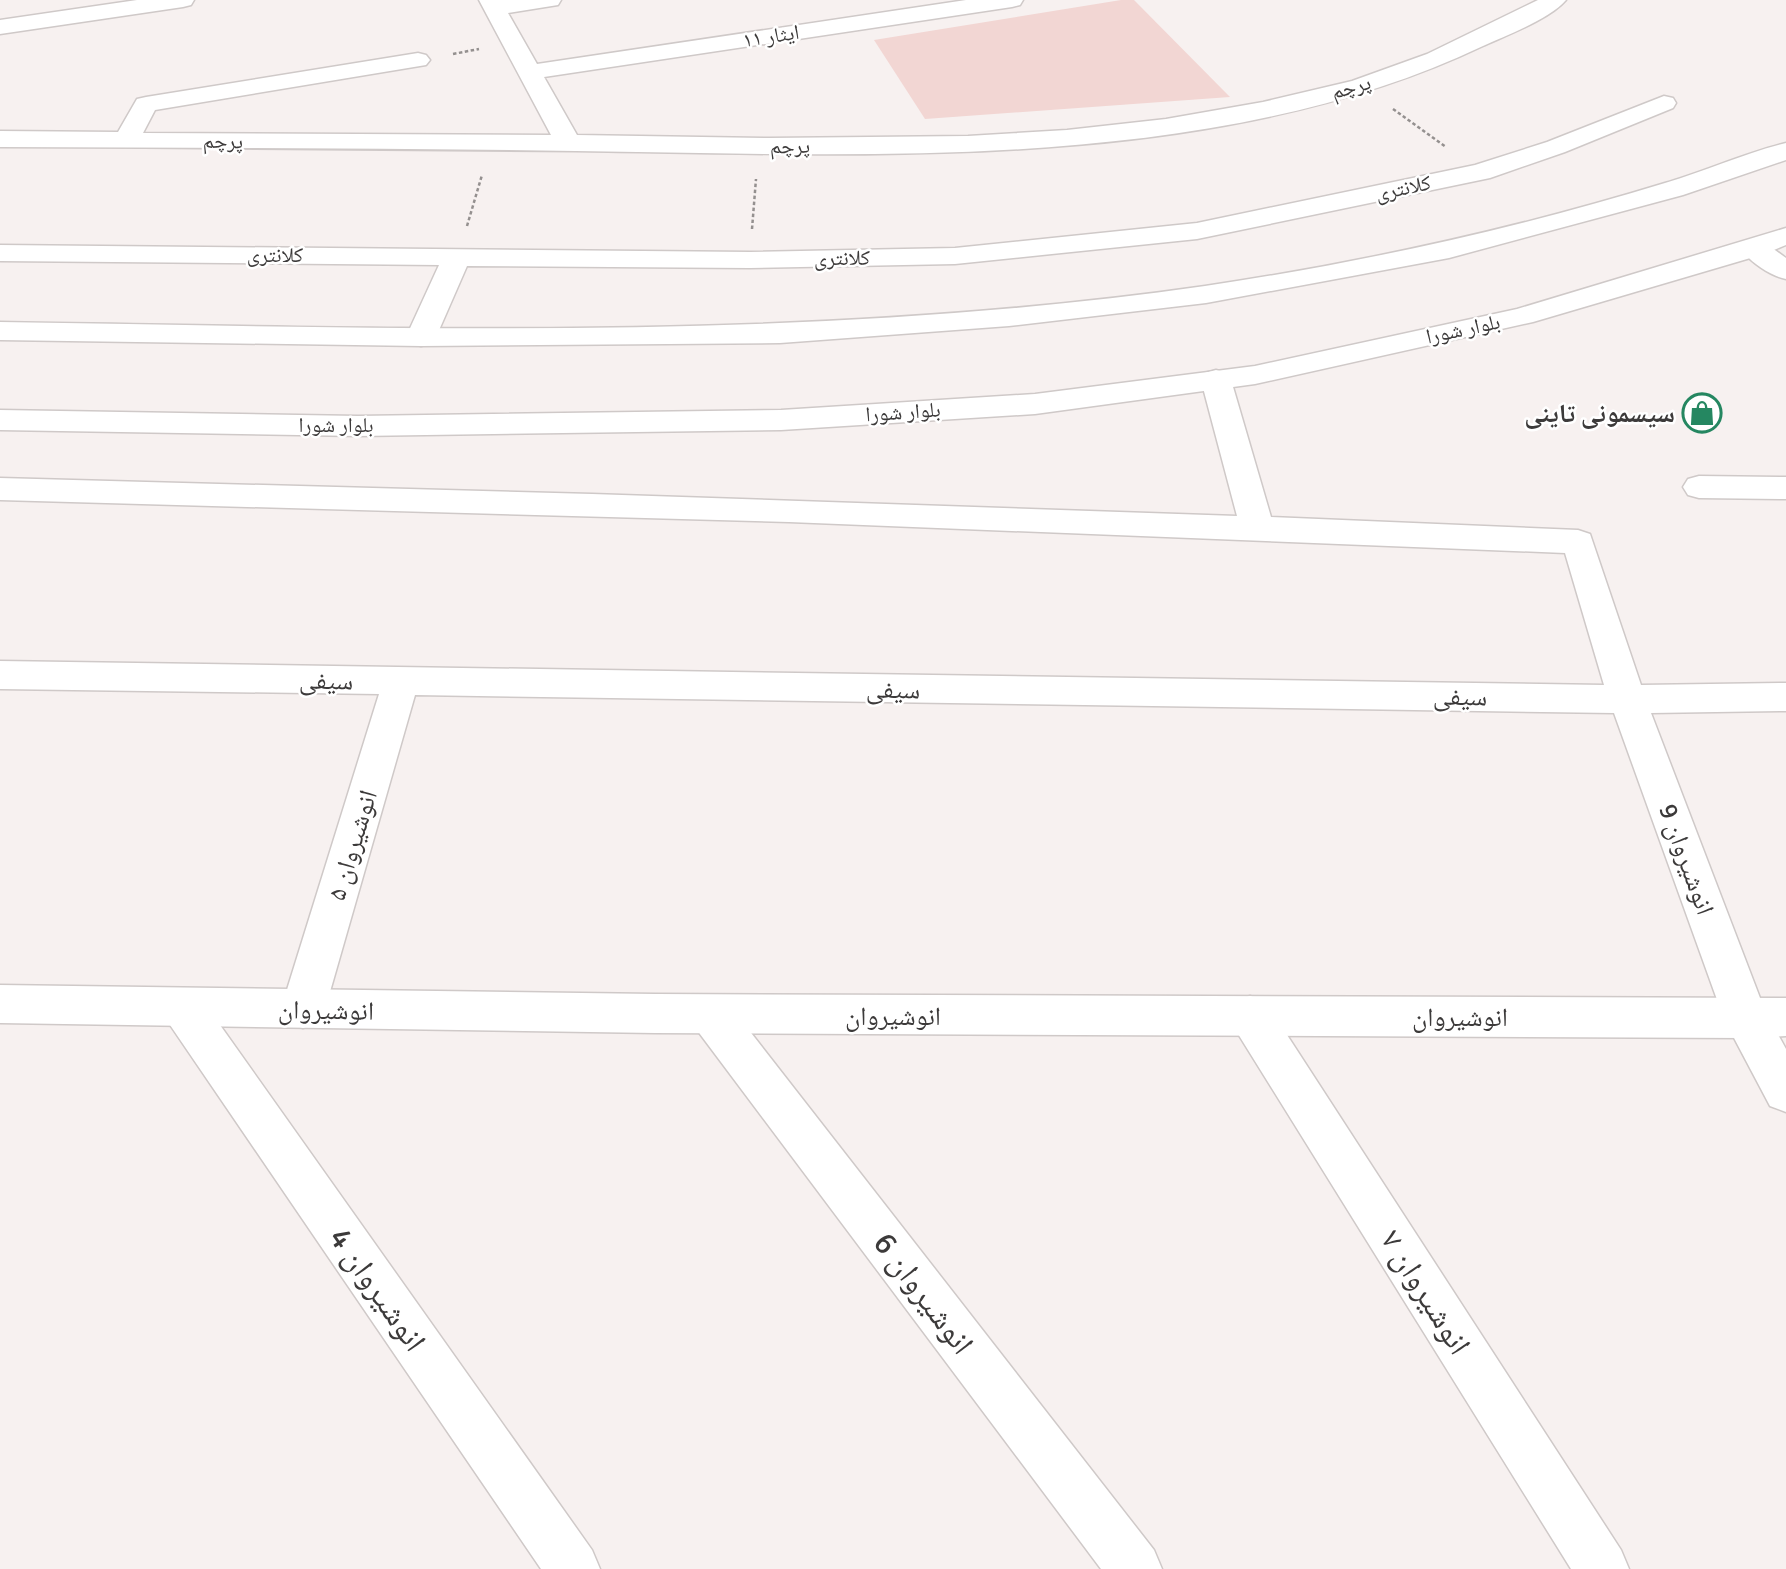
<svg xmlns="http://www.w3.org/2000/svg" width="1786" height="1569" font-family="Signika,'Noto Naskh Arabic',sans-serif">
  <rect width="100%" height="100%" fill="#f7f1f0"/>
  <path fill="#f2d6d3" d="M1121 0H1134L1230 97 925 119 874 40Z"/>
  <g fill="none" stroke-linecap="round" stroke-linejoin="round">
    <g stroke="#cfc9c8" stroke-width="3">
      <path id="minor" d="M137 0H194L191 5 183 7 0 34V20Z
        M479 0H561L558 5 508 13 537 64 966 0H1023L1020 5 1012 7 544 77 577 135 770 138 968 136 1067 130 1166 119 1263 102 1352 81 1427 54 1538 0H1566C1550 19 1507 35 1483 46 1215 174 867 155 576 151 384 148 192 148 0 147V131L118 132 137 99 146 97 418 53 426 55 430 60 426 65 155 110 143 133 551 135Z
        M1664 96 1673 98 1676 103 1673 108 1565 152 1490 178 1197 239 955 264 750 268 467 266 436 337 431 343 421 346 411 343 406 337 439 265 0 261V245L750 252 955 248 1197 223 1475 165 1547 142Z
        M1216 370 1227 373 1231 380 1271 517 1578 530 1590 534 1641 685 1786 683V711L1651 713 1765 1011 1786 1049V1112L1770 1106 1724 1019 1614 713 415 695 325 1009 318 1023 303 1028 288 1023 281 1009 379 694 0 689V661L1604 685 1565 553 789 522 0 500V478L592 494 1237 516 1201 380 1205 373Z
        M1699 476 1786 477V499L1699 498 1688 495 1683 487 1688 479Z
        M183 989 198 994 592 1550 600 1569H541L168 1022 161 1008 168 994Z
        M1250 996 1265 1001 1621 1550 1629 1569H1571L1235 1029 1228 1015 1235 1001Z
        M712 997 727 1002 1154 1550 1162 1569H1101L697 1030 690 1016 697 1002Z"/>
    </g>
    <g stroke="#cfc9c8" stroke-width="3">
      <path id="tertiary" d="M1754 240 1764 242 1786 258V279C1770 276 1749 261 1740 248L1744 242Z
        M0 985 655 994 1786 998V1036L1746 1038 655 1033 0 1023Z"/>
    </g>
    <g stroke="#cfc9c8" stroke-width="3">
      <path id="secondary" d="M1786 143V160L1683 195 1449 258 1206 303 1009 326 780 343 421 346 0 340V322C402 328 806 343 1205 286 1360 263 1515 229 1665 183 1706 171 1745 153 1786 143Z
        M1786 228V245L1764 254 1533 322 1255 384 1035 414 781 430 358 436 0 430V410L358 416 781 410 1035 394 1255 366 1517 309Z"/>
    </g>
    <path stroke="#94908f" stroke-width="2.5" stroke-dasharray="3.5 2.5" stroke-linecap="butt" d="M453 54 479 49
      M1393 109 1446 147
      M467 226 482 175
      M752 229 756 179"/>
    <use href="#minor" fill="#fff" fill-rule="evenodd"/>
    <use href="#tertiary" fill="#fff" fill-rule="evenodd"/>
    <use href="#secondary" fill="#fff" fill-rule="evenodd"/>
  </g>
  <defs>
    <g id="shop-ring" transform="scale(2.0125)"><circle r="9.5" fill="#fff" stroke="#258761" stroke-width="1.5"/><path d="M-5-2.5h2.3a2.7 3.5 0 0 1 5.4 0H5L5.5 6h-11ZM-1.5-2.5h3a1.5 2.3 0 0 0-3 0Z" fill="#258761"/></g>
  </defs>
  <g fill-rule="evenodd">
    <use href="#shop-ring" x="1702" y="413"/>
  </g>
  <g text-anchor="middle" stroke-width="5" stroke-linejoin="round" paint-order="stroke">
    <g font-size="21" fill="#3c3a3a" stroke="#fff">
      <text transform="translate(771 36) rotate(-9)" y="7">ایثار ۱۱</text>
      <text transform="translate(1351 87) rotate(-16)" y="7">پرچم</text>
      <text transform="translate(223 141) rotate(1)" y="7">پرچم</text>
      <text transform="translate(790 146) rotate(-1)" y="7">پرچم</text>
      <text transform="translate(1403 188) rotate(-12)" y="7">کلانتری</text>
      <text x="275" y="262">کلانتری</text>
      <text transform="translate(842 258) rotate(-1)" y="7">کلانتری</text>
      <text transform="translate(1463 329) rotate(-12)" y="7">بلوار شورا</text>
      <text transform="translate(903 412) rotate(-4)" y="7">بلوار شورا</text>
      <text x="336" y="432">بلوار شورا</text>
    </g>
    <g font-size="26" font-weight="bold" fill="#3c3a3a" stroke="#fff" text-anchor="end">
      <text x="1675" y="422">سیسمونی تاینی</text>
    </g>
    <g font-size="26" fill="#3c3a3a" stroke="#fff">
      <text transform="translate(326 680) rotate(1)" y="9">سیفی</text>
      <text transform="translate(893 689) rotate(1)" y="9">سیفی</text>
      <text transform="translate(1460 696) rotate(1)" y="9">سیفی</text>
      <text transform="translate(352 845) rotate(-73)" y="9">انوشیروان ۵</text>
      <text transform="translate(1687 859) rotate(70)" y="9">انوشیروان 9</text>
      <text transform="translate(326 1010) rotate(1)" y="9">انوشیروان</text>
      <text x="893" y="1025">انوشیروان</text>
      <text x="1460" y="1026">انوشیروان</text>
    </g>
    <g font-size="32" fill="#3c3a3a" stroke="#fff">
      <text transform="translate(378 1289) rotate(55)" y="11">انوشیروان 4</text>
      <text transform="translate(1426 1292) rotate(58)" y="11">انوشیروان ۷</text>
      <text transform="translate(924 1293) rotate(53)" y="11">انوشیروان 6</text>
    </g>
  </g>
</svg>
